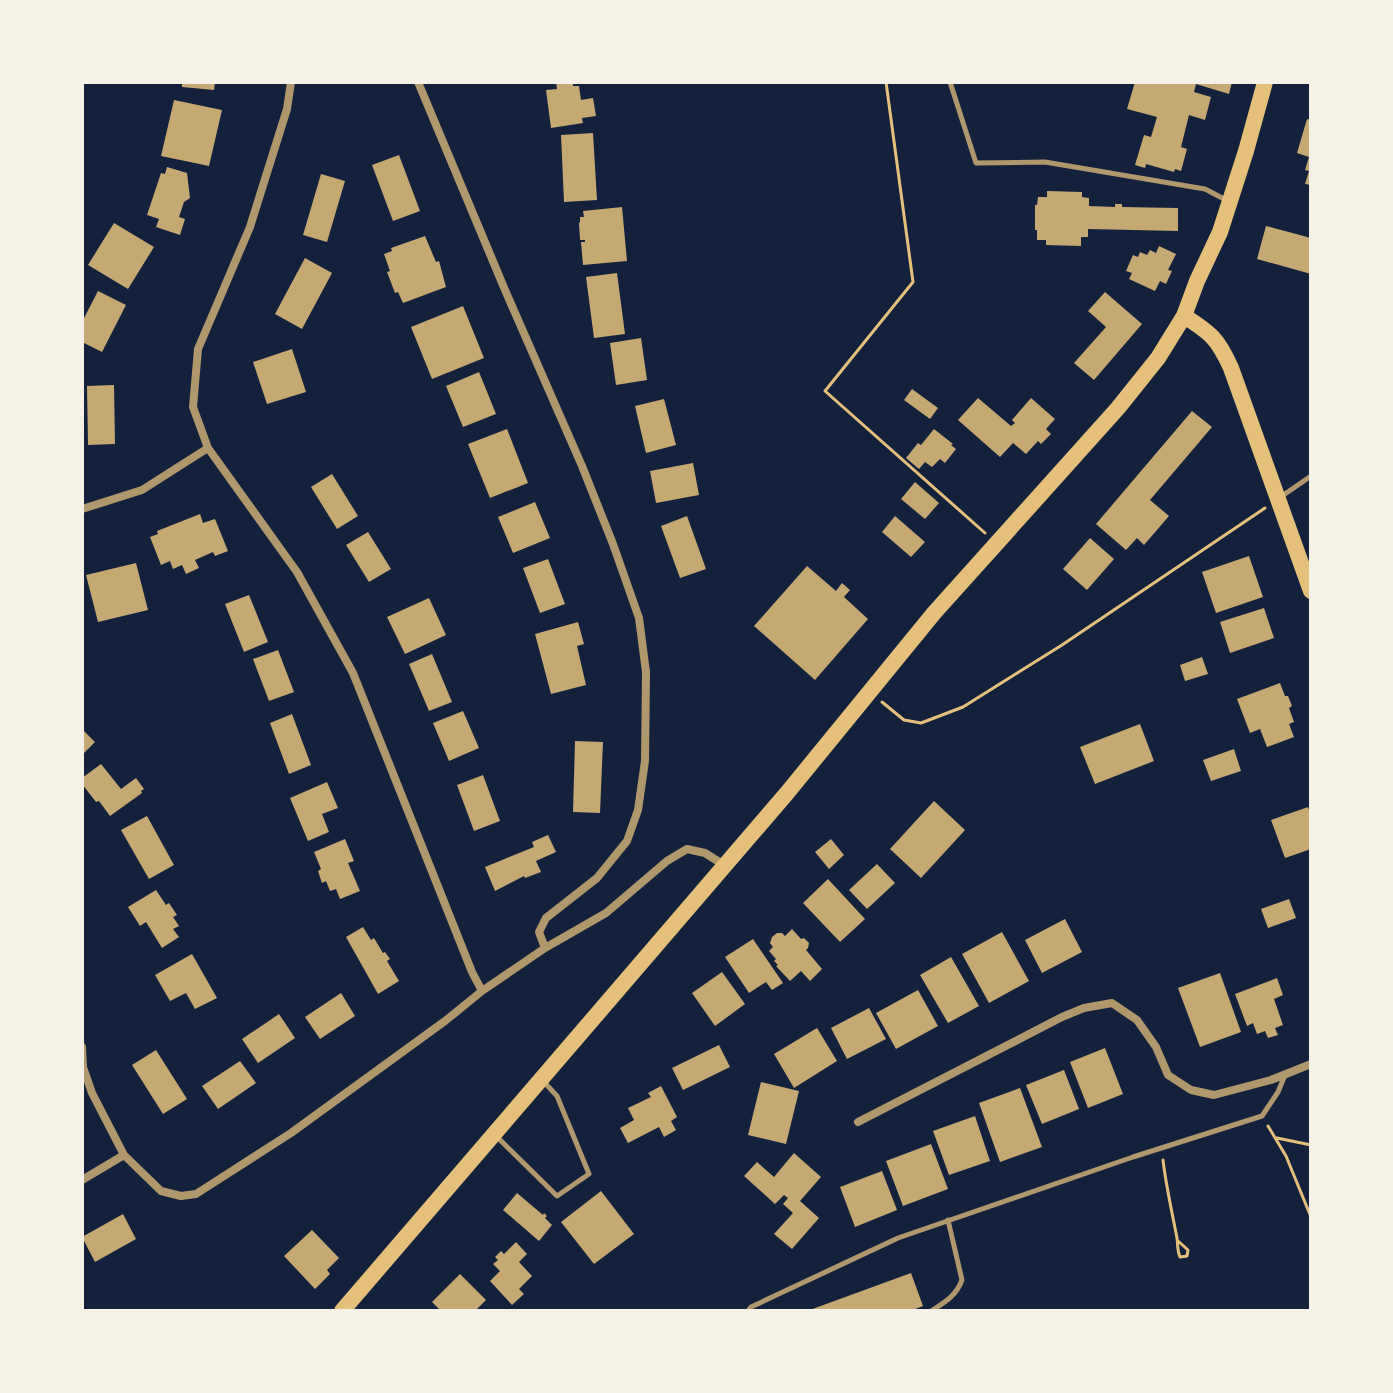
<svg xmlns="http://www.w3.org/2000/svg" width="1393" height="1393" font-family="'DejaVu Sans',sans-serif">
  <rect width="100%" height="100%" fill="#14213d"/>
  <path fill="#c6a872" d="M182 82H215L214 90 182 87Z
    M556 82H573V86H579L581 100 593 98 596 116 582 118 583 123 551 128 546 90 557 89Z
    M1135 82H1232L1229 94 1196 84 1194 92 1211 97 1205 120 1189 115 1181 147 1187 149 1181 171 1175 169 1174 172 1146 164 1145 168 1135 165 1144 135 1151 137 1157 117 1127 109Z
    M174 100 222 110 209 166 161 156Z
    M1307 119 1311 120V185L1305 184 1309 171 1305 170 1309 157 1297 153Z
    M593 133 597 200 564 202 561 135Z
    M399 155 420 211 393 221 372 165Z
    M167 167 187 173 190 198 184 202 179 217 185 219 180 235 156 227 159 219 147 215 161 173 165 174Z
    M321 174 345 181 327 242 303 235Z
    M1047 191 1082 192V197L1089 198V206L1115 207V204H1122V207L1178 208V231L1088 229V237H1081V246L1046 245V240H1037V230H1035V205H1037L1038 197H1047Z
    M622 207 627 261 583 265 581 242H585V240H580L579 223 580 222V217H584L583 211Z
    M114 223 154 247 128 289 88 265Z
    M1266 226 1311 238V274L1257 259Z
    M425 236 436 262 439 261 446 287 403 303 398 292 395 293 387 272 390 271 384 254 392 251 391 248Z
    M1159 246 1176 254 1168 270 1172 271 1166 284 1160 281 1155 291 1129 279 1132 273 1126 271 1133 255 1138 257 1140 252 1147 255 1150 250 1156 253Z
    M305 258 332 273 302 329 275 314Z
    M617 273 625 334 594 338 586 277Z
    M98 291 126 305 102 352 82 342V322Z
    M1105 292 1142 324 1094 380 1074 363 1106 327 1088 311Z
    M463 306 484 358 432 379 411 327Z
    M641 338 647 380 616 385 610 343Z
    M292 349 306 392 267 404 253 362Z
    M479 372 496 414 463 427 446 386Z
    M114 385 115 444 88 445 87 386Z
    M912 389 938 408 930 419 904 400Z
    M978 398 1011 426 1015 423 1012 420 1031 398 1055 419 1046 429 1051 434 1041 444 1038 441 1026 454 1013 443 1000 457 958 420Z
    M664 399 676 445 646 453 635 406Z
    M1192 411 1212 427 1150 500 1169 516 1144 545 1137 538 1126 550 1096 524Z
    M507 429 528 483 490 498 468 444Z
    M934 429 953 444 951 445 956 449 945 463 940 459 932 467 925 462 919 469 906 458 918 443 921 445Z
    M693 463 699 495 656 503 650 471Z
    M332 474 358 516 337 529 311 487Z
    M915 482 939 503 925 519 901 499Z
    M535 502 550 538 513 553 498 517Z
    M200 514 203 523 215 519 228 551 215 556 213 552 195 560 199 568 186 574 182 565 173 569 170 561 161 565 150 537 158 534 157 531Z
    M687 516 706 569 680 578 661 526Z
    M895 516 925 542 911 557 882 532Z
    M368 532 391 569 369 582 346 545Z
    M1090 538 1114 559 1087 590 1063 569Z
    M1249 556 1263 597 1216 613 1202 572Z
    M548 559 565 604 540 613 523 568Z
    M136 563 148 610 98 622 86 575Z
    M807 566 836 591 842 583 850 590 844 597 868 619 815 680 754 626Z
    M249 595 268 642 244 652 225 604Z
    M429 598 446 635 405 654 387 617Z
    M1264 608 1274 638 1230 653 1220 622Z
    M578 622 584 644 577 646 586 685 551 694 535 634Z
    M278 650 294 692 269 701 253 659Z
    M432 654 452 702 429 711 409 664Z
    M1202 657 1208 674 1185 681 1180 665Z
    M1280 683 1285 696H1288L1292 706 1289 708 1294 722 1289 724 1294 737 1267 747 1260 729 1250 733 1237 699Z
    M463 711 479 748 449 761 433 723Z
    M292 714 311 765 289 774 270 723Z
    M1140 724 1154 761 1095 784 1080 747Z
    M82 729 95 742 82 755Z
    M575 741 603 742 600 813 573 812Z
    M1234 749 1241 771 1211 781 1203 760Z
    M101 764 121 789 136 778 144 789 141 791 142 793 110 816 99 801 96 802 82 784V778Z
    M483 775 500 821 474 831 457 785Z
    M327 782 338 808 322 814 329 832 308 841 290 798Z
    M934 801 965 830 921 878 890 849Z
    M1308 807 1311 815V849L1285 858 1271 820Z
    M147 816 174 865 149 879 121 830Z
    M548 835 556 852 536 861 541 872 525 878 524 876 495 891 485 867 534 847 532 842Z
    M345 839 354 861 348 863 360 891 340 899 336 889 330 891 326 881 322 883 318 871 321 869 314 852Z
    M831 839 844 855 829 869 815 852Z
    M877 864 895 883 867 909 849 890Z
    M828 879 865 919 840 942 803 903Z
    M156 890 166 905 169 903 177 915 173 917 179 926 173 929 179 937 162 948 146 922 140 926 128 907Z
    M1289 899 1296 918 1268 928 1261 909Z
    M1065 919 1082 952 1042 973 1025 940Z
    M363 927 371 940 374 938 383 953 385 952 390 959 387 961 399 981 378 994 346 937Z
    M792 929 801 939 804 938 809 943 808 948 806 950 822 969 810 981 801 971 790 981 776 966 778 965 774 961 776 959 769 951 773 947 770 943 772 937 777 933H782L785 936Z
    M1002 932 1029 981 989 1003 962 954Z
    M753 939 783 983 772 990 766 982 749 993 725 957Z
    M192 954 217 998 195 1009 186 993 170 1001 155 975Z
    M951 957 979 1006 948 1023 920 975Z
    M722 972 745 1004 715 1026 692 993Z
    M1220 973 1241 1032 1200 1047 1178 988Z
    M1277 978 1283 995 1274 999 1283 1025 1275 1028 1278 1035 1268 1038 1265 1031 1257 1034 1253 1023 1247 1026 1235 994Z
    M918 990 938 1026 896 1049 876 1013Z
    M341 993 355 1016 320 1039 305 1017Z
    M869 1008 886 1039 847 1059 831 1028Z
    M279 1014 295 1038 258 1063 242 1039Z
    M817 1028 837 1061 794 1088 774 1054Z
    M719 1045 730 1067 683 1090 672 1068Z
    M1105 1048 1123 1094 1088 1108 1070 1062Z
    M156 1050 187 1099 163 1114 132 1065Z
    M240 1061 256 1083 218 1109 202 1086Z
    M1064 1070 1079 1109 1042 1124 1026 1085Z
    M761 1082 799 1091 786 1144 748 1135Z
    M661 1086 677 1117 671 1121 676 1130 664 1137 659 1127 628 1143 620 1128 634 1120 628 1108 651 1097 648 1093Z
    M1020 1088 1042 1147 1000 1162 979 1103Z
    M975 1116 990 1161 949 1175 933 1131Z
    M931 1144 948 1189 903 1206 886 1161Z
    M794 1153 821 1177 800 1201 819 1218 792 1249 774 1234 793 1213 783 1204 788 1198 784 1195 775 1204 744 1176 757 1162 774 1177Z
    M882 1171 897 1210 855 1227 840 1187Z
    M601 1191 634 1234 594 1264 561 1222Z
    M517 1193 543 1215 544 1213 547 1216 545 1218 552 1225 539 1241 503 1210Z
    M123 1214 136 1239 95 1262 82 1237Z
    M312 1230 339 1258 327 1270 330 1274 315 1289 284 1256Z
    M516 1242 527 1254 519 1262 532 1276 519 1289 524 1294 512 1305 490 1281 500 1271 493 1264 498 1260 495 1257 501 1251 504 1254Z
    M911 1273 923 1306 910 1311H807Z
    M460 1274 486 1300 475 1311H441L432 1302Z"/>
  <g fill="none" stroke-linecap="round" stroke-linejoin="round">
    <path stroke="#e5c07b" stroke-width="3" d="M886 82 913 282 825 391 985 533
      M882 702 904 720 921 723 963 707 1062 645 1265 508
      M1268 1126 1286 1156 1311 1217
      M1277 1138 1311 1145
      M1163 1160C1166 1186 1172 1212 1177 1238 1178 1245 1177 1250 1180 1257L1187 1256 1188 1250 1178 1241"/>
    <path stroke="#b1986c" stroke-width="5" d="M950 82 976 163 1045 162 1205 189 1226 200
      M1282 496 1311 476
      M495 1135 557 1196 589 1174 557 1096 544 1082
      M748 1311 751 1307 898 1238 1133 1157 1262 1116 1278 1092 1285 1075
      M931 1311C945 1302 956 1296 962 1280L948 1220"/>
    <path stroke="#b1986c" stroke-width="8" d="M291 82 287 109 250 227 198 349 193 407 208 448 297 572 353 673 472 972 482 991
      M418 82 505 290 582 466 613 544 639 618 646 672 645 761 638 810 627 841 597 878 546 918 539 932 545 948
      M82 509 142 490 208 448
      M82 1047 83 1067 92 1093 124 1155 161 1191 181 1196 196 1194 291 1133 445 1021 482 991 545 948 606 913 667 861 687 849 705 853 724 865
      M858 1122 1062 1017 1084 1008 1112 1003 1137 1020 1156 1047 1168 1075 1191 1090 1214 1095 1271 1080 1311 1064
      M82 1180 124 1155"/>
    <path stroke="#e5c07b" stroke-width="16" d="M1184 316C1211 333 1218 339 1231 368L1311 591
      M342 1311 787 793 934 613 1118 408 1158 358 1184 316 1197 281 1220 232 1246 151 1265 82"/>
  </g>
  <rect width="1393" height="1393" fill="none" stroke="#f6f1e7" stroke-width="168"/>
</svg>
